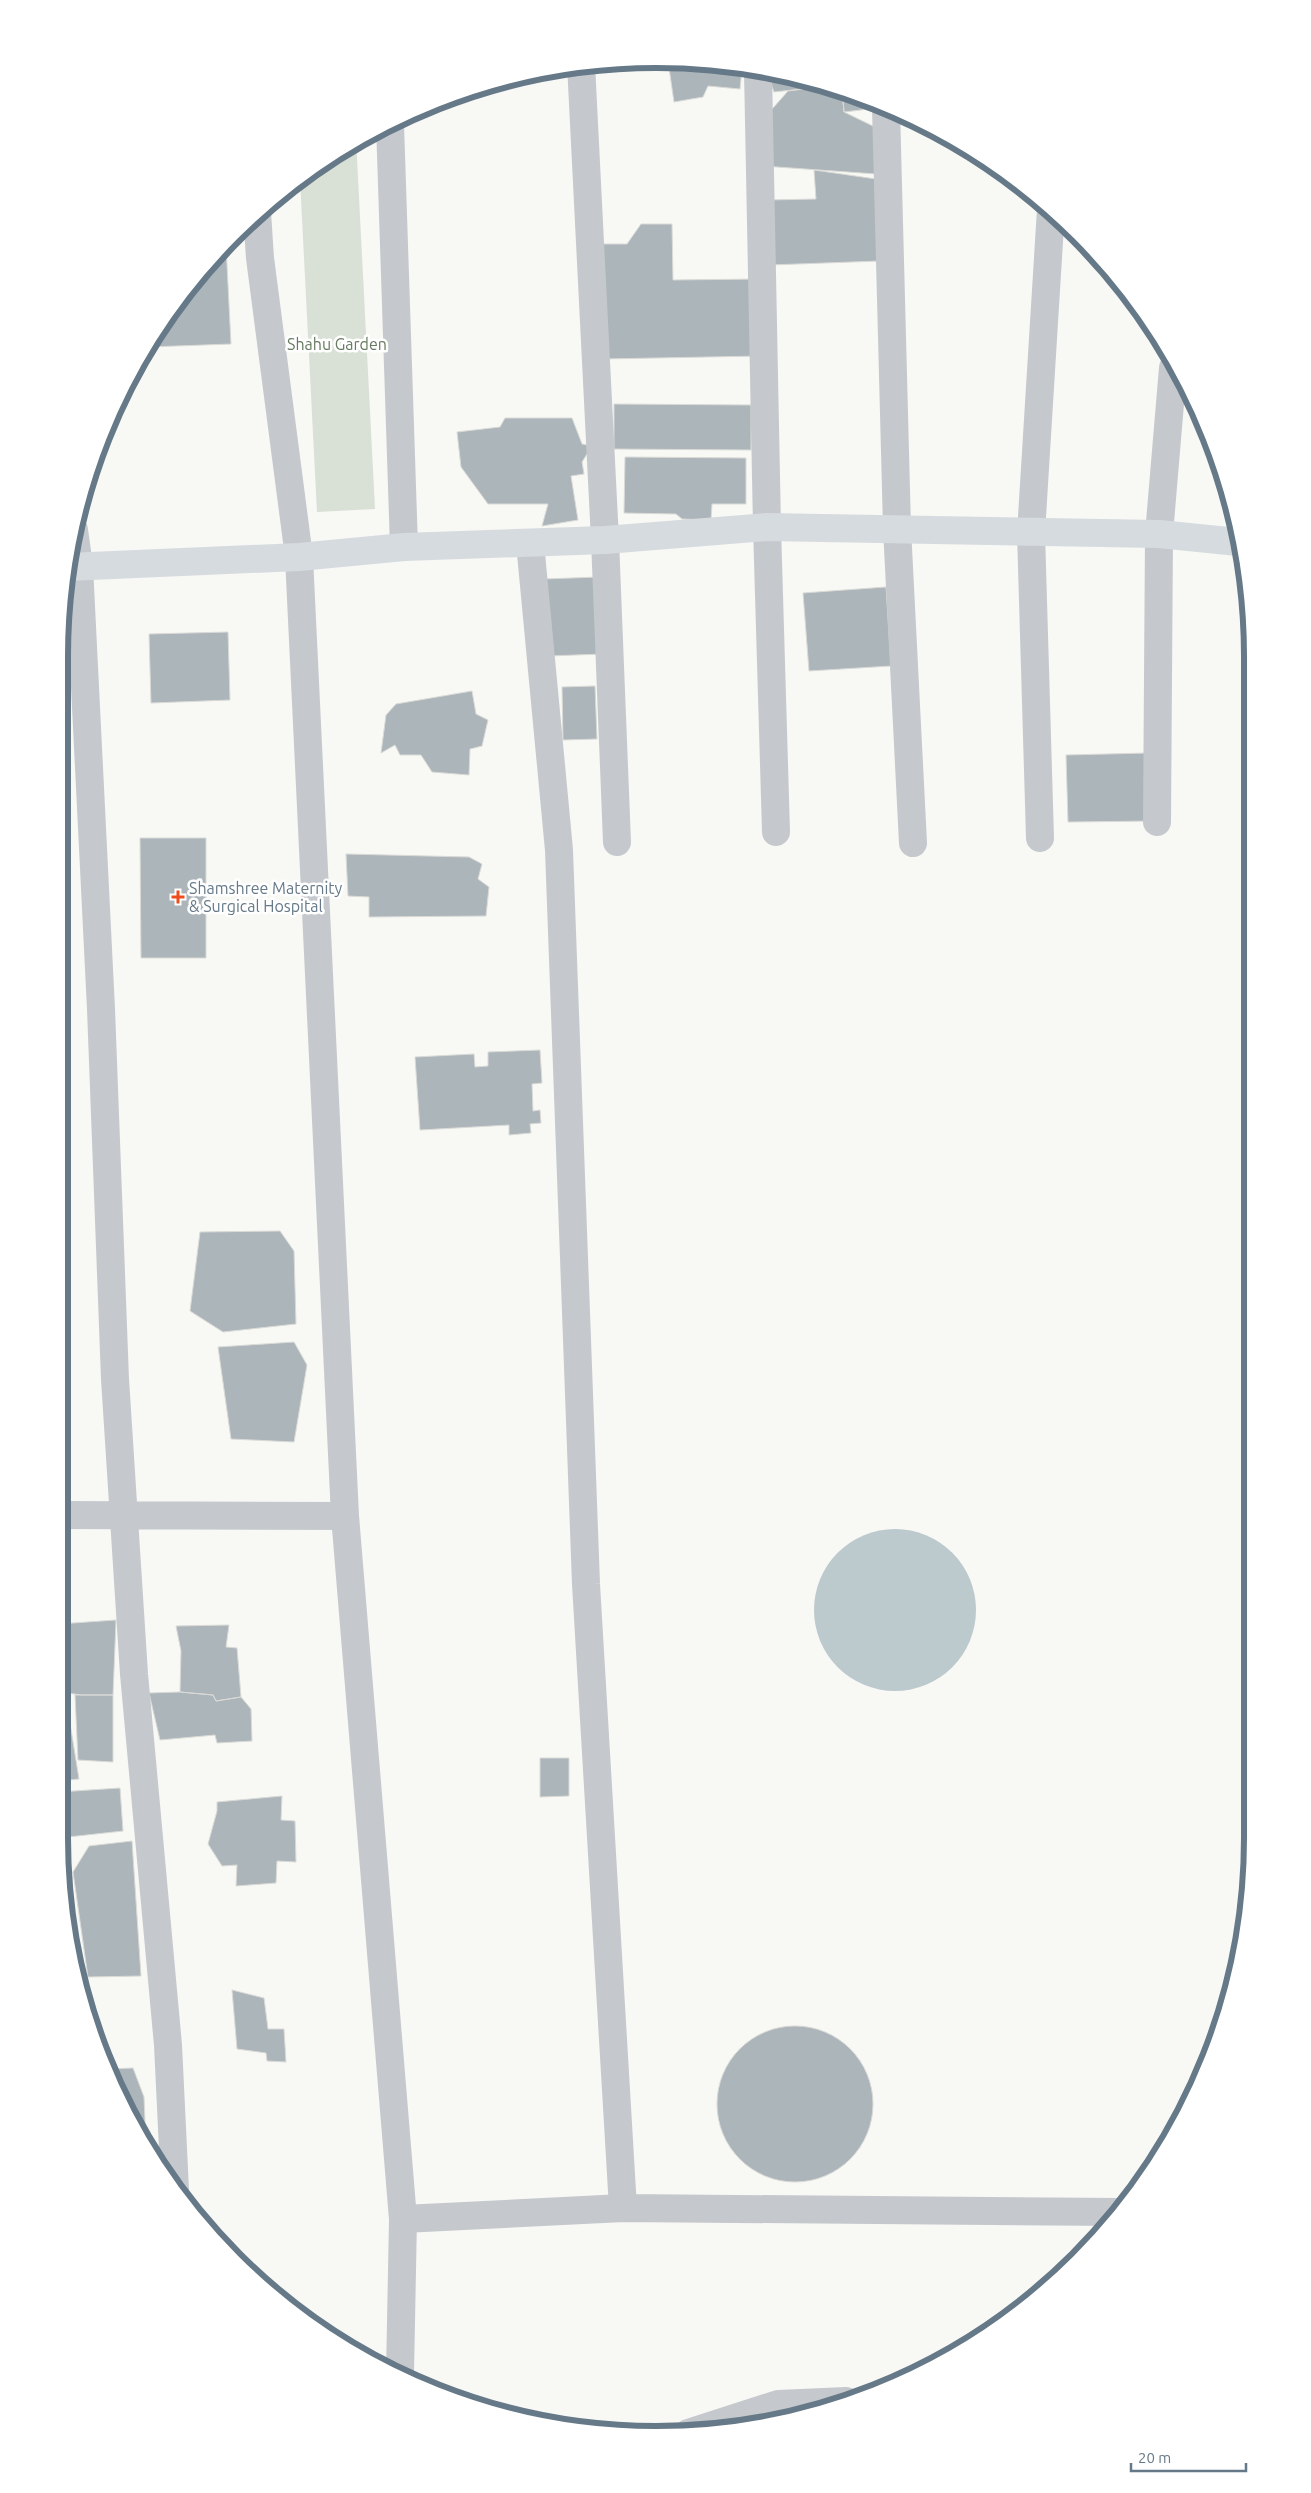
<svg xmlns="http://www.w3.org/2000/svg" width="1311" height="2493" font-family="Ubuntu,sans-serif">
  <rect width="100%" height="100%" fill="#f8f8f5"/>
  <path fill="#d9e0d6" d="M356 139 375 509 317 512 300 179Z"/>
  <path fill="#bcc9cd" d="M814 1610a81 81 0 1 1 162 0a81 81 0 1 1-162 0Z"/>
  <path fill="#acb5ba" stroke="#dadad7" d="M695 60 742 68 740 89 708 86 703 97 674 102 668 61Z
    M767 72 810 79 828 86 774 92Z
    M828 86 842 91 844 112 879 129 876 174 763 166 766 116 788 91Z
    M842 91 876 104 877 108 844 112Z
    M814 170 876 179 879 261 770 265 768 200 816 199Z
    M641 224H672L673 280 759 279 760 356 603 359 601 244H627Z
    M226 245 231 344 148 347 182 292Z
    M614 404 751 405V450L614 449Z
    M505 418H572L582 444 592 446 582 462 584 474 571 476 578 520 542 526 548 504H488L461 467 457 432 500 427Z
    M625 457 746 458V504H712L711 520 682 519 676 514 624 513Z
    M599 577 602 654 548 656 544 579Z
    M886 587 891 666 809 671 803 593Z
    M228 632 230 700 151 703 149 634Z
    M595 686 597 739 563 740 562 687Z
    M472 691 476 714 488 720 482 746 470 749 469 775 432 772 421 755H400L395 745 381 753 386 715 396 704Z
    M1149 753 1151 821 1068 822 1066 755Z
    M140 838H206V958H141Z
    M346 854 469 857 482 864 478 879 489 887 486 916 369 917V897L348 896Z
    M540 1050 542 1083 532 1084 533 1111 540 1110 541 1123 530 1124 531 1133 509 1135V1125L420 1130 415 1057 474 1054 475 1067 488 1066V1052Z
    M280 1231 294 1251 296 1324 223 1332 190 1311 200 1232Z
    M294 1342 307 1365 294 1442 231 1439 218 1347Z
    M116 1620 113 1695H82L59 1692V1624Z
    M229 1625 226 1647 237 1648 241 1697 216 1701 213 1695 180 1692 181 1651 176 1626Z
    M180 1692 213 1695 216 1701 241 1697 251 1709 252 1741 217 1743 215 1735 160 1740 149 1693Z
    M75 1695H113V1762L78 1760Z
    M69 1717 79 1779 59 1781V1718Z
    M540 1758H569V1796L540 1797Z
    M120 1788 123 1831 59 1838V1792Z
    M282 1796 281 1820 295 1821 296 1862 277 1861 276 1883 236 1886 237 1865 222 1866 208 1844 217 1811V1802Z
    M132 1841 141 1976 88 1977 73 1872 89 1846Z
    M232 1990 264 1998 268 2029H284L286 2062 267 2061 266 2053 237 2049Z
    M717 2104a78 78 0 1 1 156 0a78 78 0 1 1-156 0Z
    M133 2068 144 2097 146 2146 139 2136 109 2069Z"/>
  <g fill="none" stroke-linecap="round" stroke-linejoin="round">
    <path stroke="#c5c9cd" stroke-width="28" d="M581 64 605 540 617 842
      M758 71 767 527 776 832
      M886 108 897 528 913 843
      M390 124 404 547
      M257 212 260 258 299 557 345 1516 403 2219 400 2374
      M74 530 79 566 101 1009 115 1379 134 1674 168 2045 175 2190
      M530 543 559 850 586 1584 623 2208
      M1157 822 1159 534 1173 368
      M1040 838 1031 533 1051 209
      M59 1515 345 1516
      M403 2219 623 2208 1119 2212
      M688 2433 778 2404 846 2401"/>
    <path stroke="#d6dbdf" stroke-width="28" d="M68 567 299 557 404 547 605 540 767 527 1159 534 1238 542"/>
  </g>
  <path fill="#ef4d1d" stroke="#fff" stroke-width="2" d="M175.5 889.5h5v5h5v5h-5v5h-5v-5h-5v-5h5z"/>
  <g text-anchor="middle" stroke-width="5" stroke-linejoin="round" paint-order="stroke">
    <g font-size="16" fill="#667a60" stroke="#fff">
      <text x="337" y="350">Shahu Garden</text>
    </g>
    <g font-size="16" fill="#657988" stroke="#fff" text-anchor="start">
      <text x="189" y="894">Shamshree Maternity<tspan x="189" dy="18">&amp; Surgical Hospital</tspan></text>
    </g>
  </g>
  <path d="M0 0H1311V2493H0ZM656 68H656A588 588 0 0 1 1244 656V1838A588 588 0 0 1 656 2426H656A588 588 0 0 1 68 1838V656A588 588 0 0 1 656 68Z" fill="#fff" fill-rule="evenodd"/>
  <path fill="none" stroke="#657988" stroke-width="6" d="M656 68H656A588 588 0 0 1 1244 656V1838A588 588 0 0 1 656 2426H656A588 588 0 0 1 68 1838V656A588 588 0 0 1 656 68Z"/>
  <path d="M1131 2463v8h115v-8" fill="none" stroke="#657988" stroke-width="2.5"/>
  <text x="1138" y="2463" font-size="15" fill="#657988" stroke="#ffffff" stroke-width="4" paint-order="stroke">20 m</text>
</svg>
